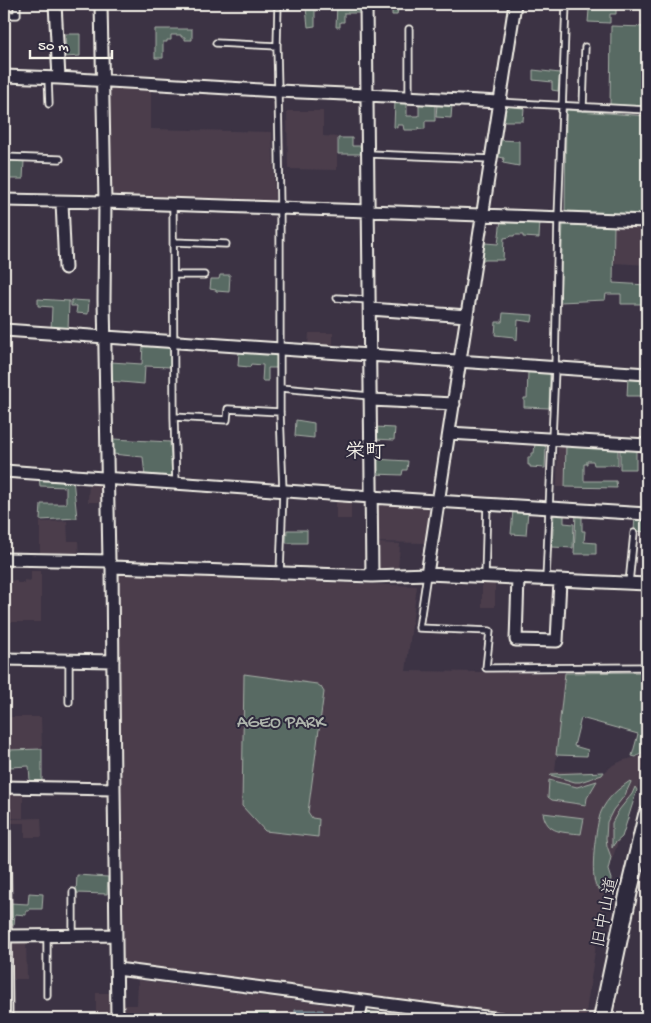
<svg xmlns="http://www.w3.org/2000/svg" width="651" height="1023" font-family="'Gochi Hand','Klee One',sans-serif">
  <rect width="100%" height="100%" fill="#3c3344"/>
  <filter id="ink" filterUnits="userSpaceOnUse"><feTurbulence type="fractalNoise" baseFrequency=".02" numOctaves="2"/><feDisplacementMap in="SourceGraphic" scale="10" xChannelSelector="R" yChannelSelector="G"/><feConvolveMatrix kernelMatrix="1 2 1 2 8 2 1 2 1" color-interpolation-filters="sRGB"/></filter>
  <g filter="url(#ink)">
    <path fill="#4b3e4c" d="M108 85 151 88V129L272 132 275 199 267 204 108 200Z
      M287 111H323V136L337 137V170L288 169Z
      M614 225H647V265L614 263Z
      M309 333H333V347L308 346Z
      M558 443H566L565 487H557Z
      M89 481H103L102 502H88Z
      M336 498 351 499V519H336Z
      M375 500 432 504 425 543 376 542Z
      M67 521 68 541H78L79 557H40V522Z
      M376 543 400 544 398 570 376 569Z
      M31 571H41V622H7V580L17 581V583H24V580L31 581Z
      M119 574 417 586 406 671 565 673 555 771 605 772 613 765 624 760 646 755 639 785 608 870 611 879 599 924 585 1019H538L124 963Z
      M482 582 495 583V607H482Z
      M8 717H41L42 749 9 750Z
      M9 793H23V818H9Z
      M41 818 42 837H25V823H10V819Z
      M26 941 27 979H12L10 942Z
      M138 980 354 1008 353 1019H122V1005H137Z
      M96 993H113V1018H96Z"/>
    <path fill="#596b63" stroke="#a6aea6" d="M282 4H315V26L308 27 306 8 283 9Z
      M337 4H362V13H344V22H340V27H336Z
      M392 4H417V9H398L397 15H392Z
      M571 4H616V14H610V23L588 22 589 10 584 9V7L570 6Z
      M611 26 647 27V106H610Z
      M155 29H192V40H185V37H181V35H171V40H167V42H163V58H155Z
      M65 34H80V56L66 57Z
      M533 70 560 73 558 91 552 90V82L533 80Z
      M395 101 407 102V116H419V103H435V121H425V129H419L418 127V130H404L403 125H397V128L394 127Z
      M437 104 452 105 451 118 436 117Z
      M504 106 524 108 523 121H503Z
      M566 110 647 116V215L565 212Z
      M338 138H352V146H361V154H338Z
      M500 140 519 141V166L503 163 504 158 499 157Z
      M4 161H24L23 179H4Z
      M501 219 540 221 539 238 523 237V235H514V236H511L510 237 504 238 503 260H482L485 243 498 244Z
      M563 223 614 225 613 283 647 285V304H621V294H606L605 300 560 302Z
      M220 275H230L229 292 216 291V290L210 289 211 279H219Z
      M38 299 69 301 68 330 51 329 52 307 38 306Z
      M71 300 89 301 88 314 76 313 77 306H71Z
      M503 313 533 315 532 322 518 320 517 340 514 339V337L495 335 496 322H502Z
      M143 343 172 345 171 367 145 366 144 384 110 381 111 362 142 364Z
      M239 351 278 353 277 368H268V381H262L263 365 251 364 250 367 238 366Z
      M528 372 550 373 549 408 524 407V398H527Z
      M628 377 647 379 646 399H640V396H627Z
      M296 420 314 423V438L295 436Z
      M375 427 395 428 394 440 374 439Z
      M113 439 170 442 172 478 145 477 143 457 112 454Z
      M535 443H541L546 447 545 468 530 467V465H528V457H531V453H534Z
      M566 443 618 448V465H594L593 461H587V464H584V481H616L617 488 565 487Z
      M620 447H636V469H620Z
      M374 459 408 461 407 470H403L402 475 373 474Z
      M39 477 73 479 77 518 40 520 41 504H66V487L40 486Z
      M513 510 528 511 526 535 511 534Z
      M554 513H564V523L574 524 573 548 552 547Z
      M576 513H582V531H585L584 542 596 543V554H574Z
      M635 516 647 517V532L634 531Z
      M287 530H307V543H286Z
      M647 672V749L636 757 632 756 638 734 581 718 574 746 588 750 587 756 556 755 565 673Z
      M244 674 317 684 321 687 324 692 308 812 312 818 319 819 318 837 265 831 242 806Z
      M42 749V781H30L29 766 10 767 9 750Z
      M604 772 602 775 580 782H575L550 775 551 774Z
      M549 780 577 787 597 781 587 798 586 805 552 800 548 797Z
      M630 781 631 782 625 795 613 810 607 822 606 838 607 846 611 857 608 870 611 879 608 891C605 890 600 890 597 888 589 878 596 824 601 812 607 798 618 789 630 781Z
      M635 787 637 790 622 837 614 844 612 848V823L619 810 632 794Z
      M543 813 584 818 581 834C563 832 547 834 543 813Z
      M77 875 108 877 107 894 76 893Z
      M29 893 43 894 42 909H30L29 911H26V915L15 914 14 925H9L10 903 28 904Z
      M367 1011 391 1014 390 1019H365Z
      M274 1013V1019H128V1014Z"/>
    <path fill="#516a7a" stroke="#92a0a6" d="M295 1010H323V1019H295Z"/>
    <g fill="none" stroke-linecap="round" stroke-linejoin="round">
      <g stroke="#f4f1e8" stroke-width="9">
        <path id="service" d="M278 4 277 46 278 91 280 208V412L283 491 280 573
          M4 15H17V4
          M216 43 277 46
          M48 78 49 104
          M409 97V29
          M499 102 647 110
          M583 107 585 47
          M369 154 491 159
          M4 157 60 159
          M173 205 174 417 176 484
          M174 242 226 244
          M174 275H204
          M337 298 369 300
          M281 388 370 396
          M174 417 227 420 228 409 280 412
          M427 574 419 628 490 631 486 668 647 667
          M485 577 487 504
          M546 580 555 369 558 217 566 4
          M629 583 634 533
          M69 660V702
          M73 892V935
          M47 996V936"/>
      </g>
      <g stroke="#f4f1e8" stroke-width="15">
        <path id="minor" d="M55 4 59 78
          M101 4 105 202 104 300 109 561 112 567 114 789 117 1019
          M366 4 372 576
          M4 76 59 78 278 91 367 95 499 102
          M4 200 105 202 368 211 647 221
          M62 202 65 268
          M370 309 467 316
          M4 330C218 343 433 361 647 374
          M371 400 454 404
          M449 433 647 445
          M4 471 371 497 647 514
          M4 559 109 561
          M112 567 372 576 427 574 647 584
          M427 574 515 4
          M518 578 516 640 557 641 560 581
          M4 659 113 661
          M4 787 114 789
          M4 812 6 1019
          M5 936 116 935
          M117 969 501 1019
          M359 1019 362 1001"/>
      </g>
      <g stroke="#f4f1e8" stroke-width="20">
        <path id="secondary" d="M602 1019 630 886 647 815"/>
      </g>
      <use href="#service" stroke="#2f2a3d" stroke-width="5.5"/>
      <use href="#minor" stroke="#2f2a3d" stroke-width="11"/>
      <use href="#secondary" stroke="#2f2a3d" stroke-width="16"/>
    </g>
  </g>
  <g text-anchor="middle" stroke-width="4" stroke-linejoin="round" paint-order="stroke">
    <g font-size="18" fill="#aeb5ac" stroke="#2f2a3d">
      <text x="281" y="727">AGEO PARK</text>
    </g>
    <g font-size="18" fill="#f4f1e8" stroke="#2f2a3d">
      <text transform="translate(604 912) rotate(-78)" y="6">旧中山道</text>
    </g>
    <g font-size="20" font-weight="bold" fill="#f4f1e8" stroke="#2f2a3d">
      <text x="365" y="457">栄町</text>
    </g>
  </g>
  <rect width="651" height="1023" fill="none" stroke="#2f2a3d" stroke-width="20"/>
  <rect x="10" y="10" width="631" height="1003" fill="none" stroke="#f4f1e8" stroke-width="2" filter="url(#ink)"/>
  <path d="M30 50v8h82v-8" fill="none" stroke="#f4f1e8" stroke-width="2.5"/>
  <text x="38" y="50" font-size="15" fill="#f4f1e8" stroke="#2f2a3d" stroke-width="4" paint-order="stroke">50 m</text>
</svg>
